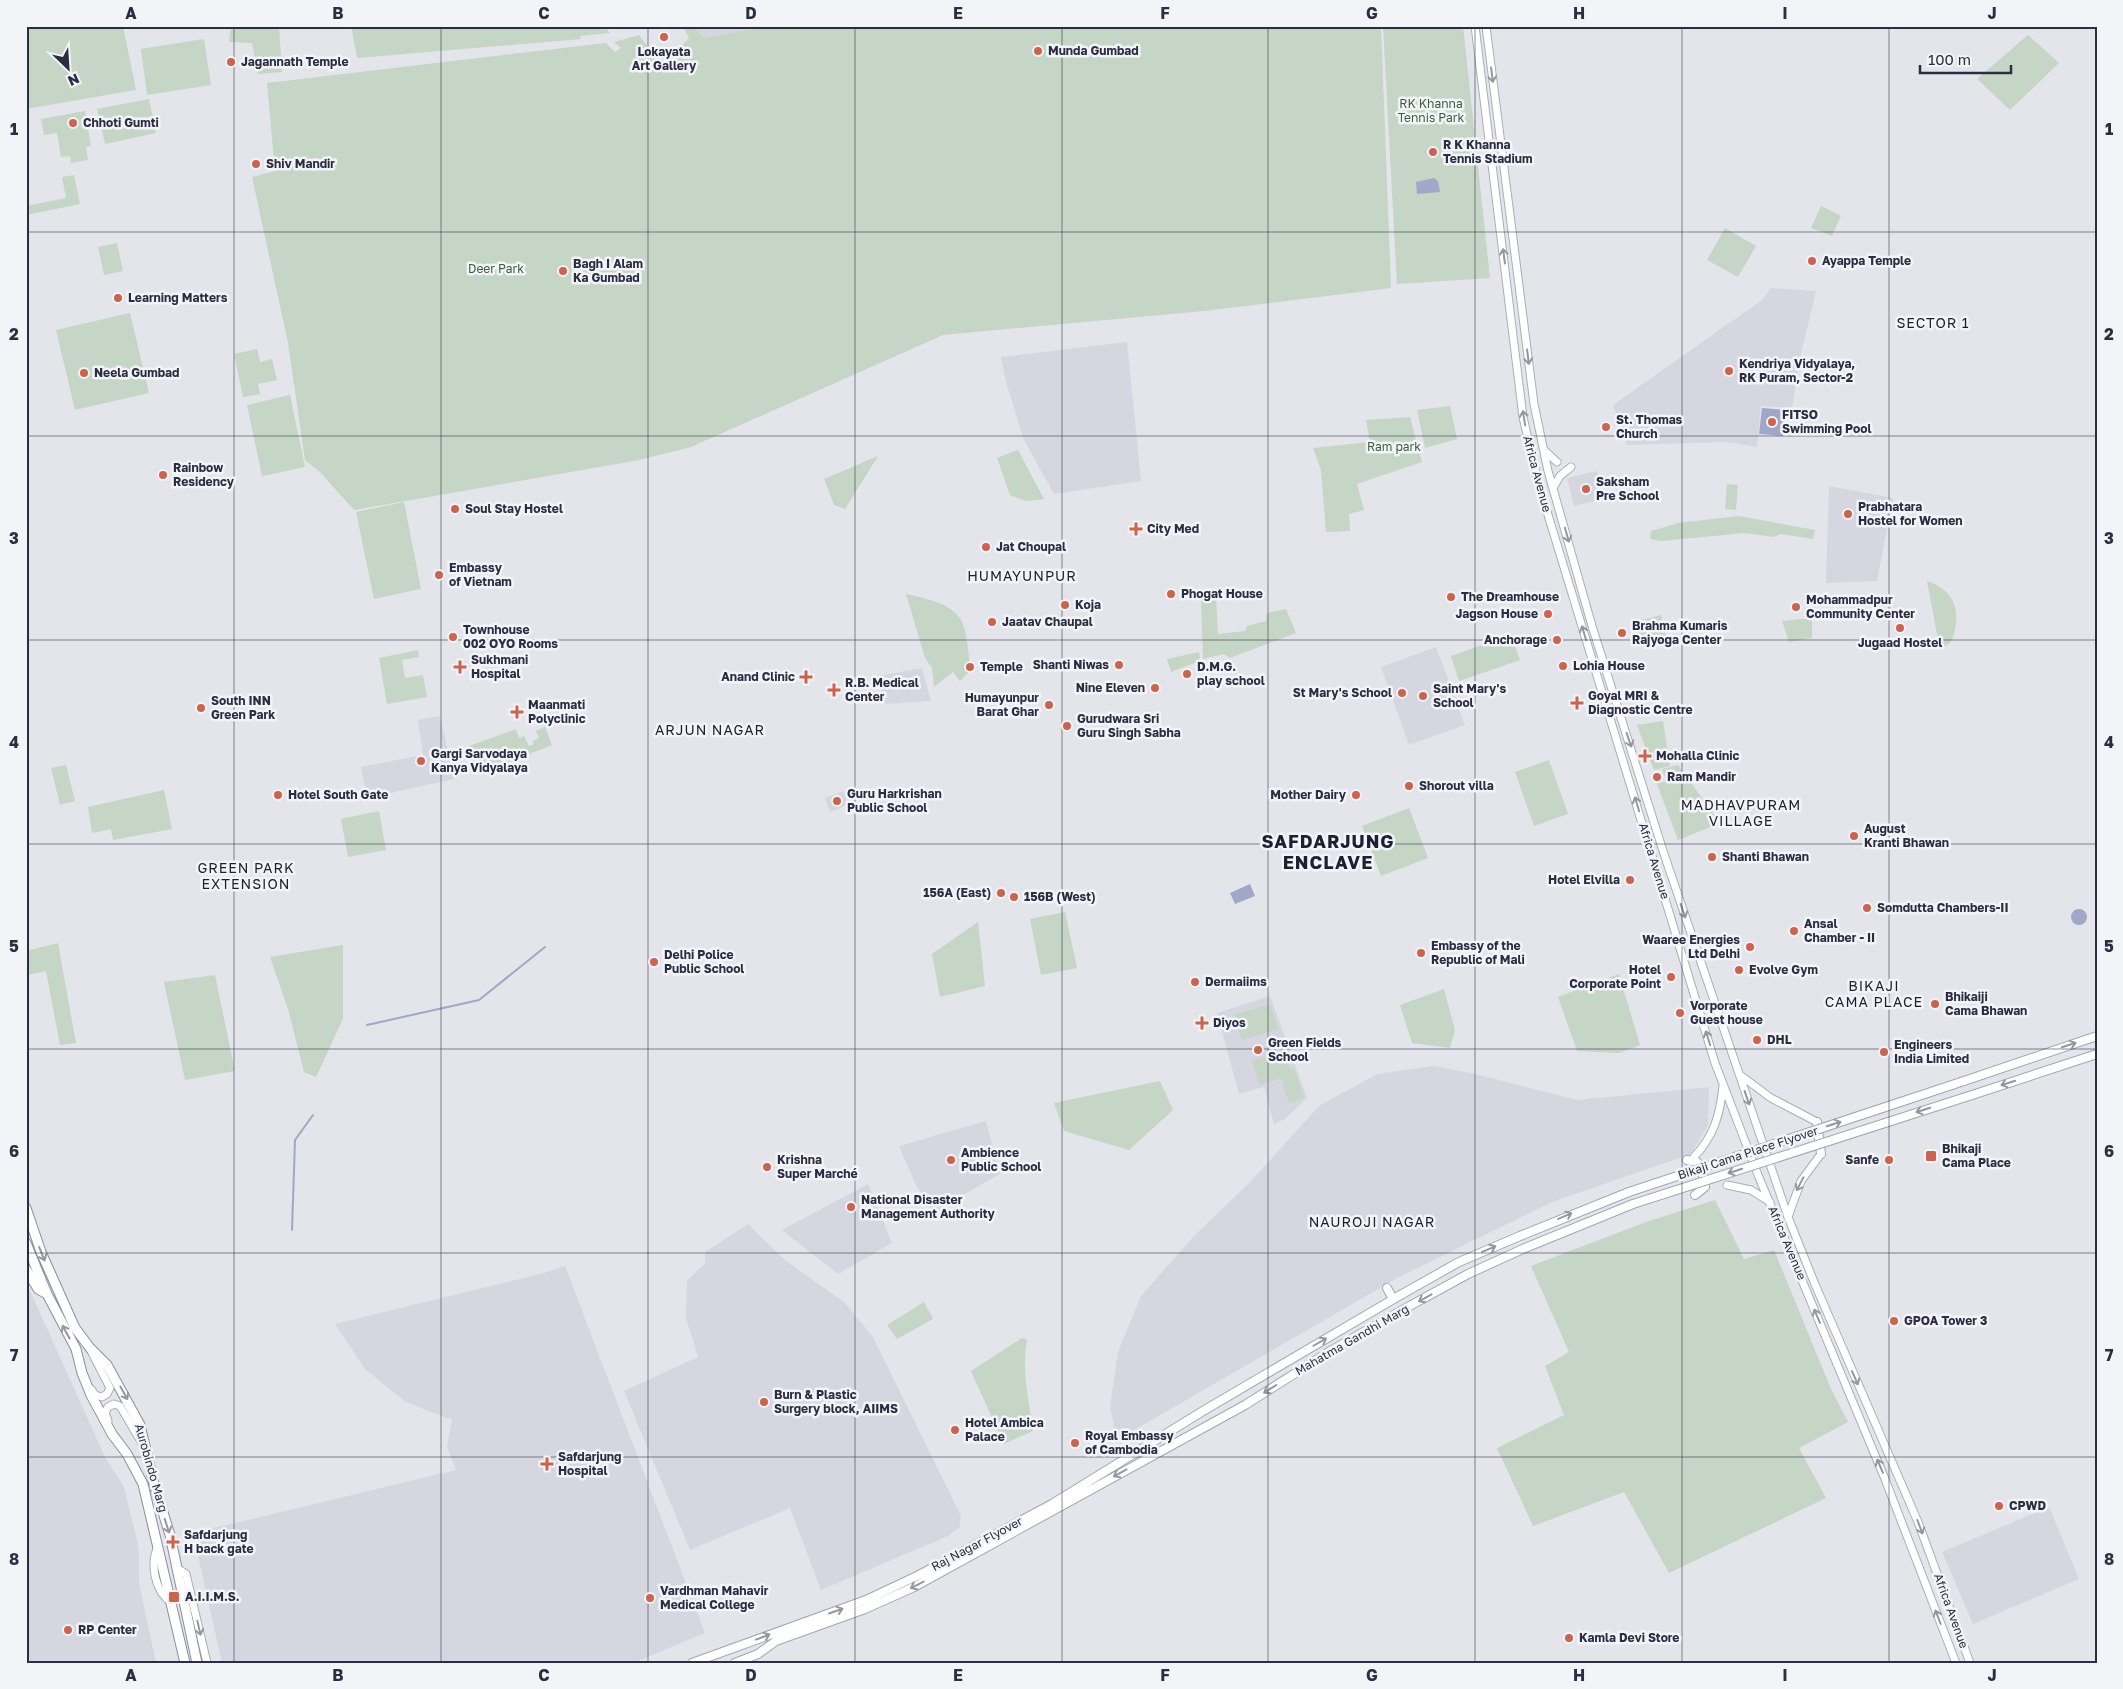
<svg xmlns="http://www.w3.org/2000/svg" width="2123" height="1689" font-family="'Golos Text',sans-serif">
  <rect width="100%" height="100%" fill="#e4e4eb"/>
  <path fill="#d6d6e0" d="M693 26H753V29L705 38Z
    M1771 288 1816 291 1800 358 1792 408 1761 406 1757 447 1726 442 1627 445 1613 405 1762 300Z
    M1127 342 1141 481 1054 494 1024 440 1006 382 1001 357Z
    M1597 471 1604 499 1574 506 1567 478Z
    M1829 486 1893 498 1877 581 1826 583Z
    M1436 647 1465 725 1409 745 1381 667Z
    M922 668 931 701 885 704 878 676Z
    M440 716 454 779 367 798 361 767 423 755 418 720Z
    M844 791 848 805 830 812 825 798Z
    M1270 996 1307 1098 1285 1119 1274 1124 1264 1087 1239 1094 1217 1013Z
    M1434 1066 1471 1073 1577 1100 1709 1087 1708 1125 1691 1154 1552 1202 1399 1277 1117 1440 1110 1407 1118 1352 1141 1296 1194 1236 1252 1180 1319 1106 1377 1074Z
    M986 1121 1000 1174 933 1212 915 1183 899 1146Z
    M868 1184 892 1243 838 1274 782 1230Z
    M748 1224 786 1261 844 1302 873 1337 961 1516 959 1528 948 1536 821 1590 790 1508 690 1550 624 1391 698 1357 686 1318 687 1280 705 1264V1252Z
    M565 1266 705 1633 633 1663H222L193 1533 456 1470 447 1447 452 1420 406 1402 366 1370 335 1324 540 1274Z
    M26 1282 105 1457 124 1487 139 1549V1583L156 1663H26Z
    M2049 1507 2079 1579 1973 1624 1942 1552Z"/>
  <path fill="#c5d5c6" d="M26 26H123L136 90 26 109Z
    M231 26H279L282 72 258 74 252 43 229 42Z
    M351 26H604L610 33 580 36 581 39 357 58Z
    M686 26H693L705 38 753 29V26H1381L1391 288 1204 311 943 335 691 447 639 460 354 510 320 472 305 460 288 343 252 177 275 171 267 83 606 43 615 52 621 48 614 42 639 35 662 66 689 38 683 27Z
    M1383 26H1463L1490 278 1397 284Z
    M2028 35 2059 63 2010 110 1977 79Z
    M204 39 211 85 147 95 141 49Z
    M149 99 156 133 105 144 97 109Z
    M85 111 91 146 86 147 88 160 71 163 70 156 61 157 57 133 44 135 41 119Z
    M74 175 80 204 26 215V206L66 198 62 177Z
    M1821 206 1841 216 1832 236 1811 228Z
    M1725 228 1756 246 1738 277 1707 260Z
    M117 243 123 271 104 275 98 247Z
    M130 313 149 393 75 410 56 330Z
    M257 349 260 362 272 359 277 380 258 384 260 394 243 397 234 354Z
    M290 395 305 467 262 476 247 405Z
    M1450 406 1457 439 1425 448 1417 410Z
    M1410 417 1422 462 1357 484 1364 510 1349 514 1350 531 1326 532 1321 470 1313 448 1370 442 1366 420Z
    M1018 450 1044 499 1026 501 1010 495 997 458Z
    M878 456 845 509 834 505 824 479Z
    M1727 484 1738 485 1736 510 1725 509Z
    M404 502 421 589 374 599 356 512Z
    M1739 516 1815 530 1813 539 1781 534 1774 537 1745 533 1661 541 1650 539 1651 531 1678 523Z
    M1927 581C1957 591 1962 615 1951 642L1940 650Z
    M906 594C923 598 952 603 961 620 968 633 968 655 971 670L960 681 953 672 934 687 932 668 925 658Z
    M1216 597 1218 634 1245 631 1247 626 1266 621 1267 613 1286 609 1296 633 1230 658 1224 654 1203 659 1201 599Z
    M1661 615 1666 637 1635 644 1630 623Z
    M1812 618V638L1789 642 1782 621Z
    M1511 635 1520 660 1459 681 1451 656Z
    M418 650 419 657 402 660 405 678 423 675 427 697 387 704 379 658Z
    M1199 652 1200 661 1171 672 1167 659Z
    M1663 721 1670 766 1654 770 1637 725Z
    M545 727 552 745 486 771 471 759 466 747 516 729 519 738 524 736 529 746 534 744 533 741 539 738 536 731Z
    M1549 760 1568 814 1534 826 1515 772Z
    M66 765 75 801 60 805 51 768Z
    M1678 765 1720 823 1678 840 1657 784 1666 781 1662 769Z
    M164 790 172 829 113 840 111 829 92 833 88 807Z
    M1409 808 1428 858 1381 876 1362 826Z
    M379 811 386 850 348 857 341 819Z
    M1065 912 1077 968 1041 975 1030 919Z
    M978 922 985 986 940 997 932 954Z
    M58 943 76 1043 60 1045 46 971 27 975 26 974V951Z
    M343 945V1019L316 1077 304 1072 288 1009 270 957Z
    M1619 974 1640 1045 1619 1053 1577 1051 1558 997Z
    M215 975 235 1071 185 1080 164 982Z
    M1444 989 1455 1030 1450 1048 1412 1043 1400 1005Z
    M1270 1004 1278 1029 1242 1040 1234 1015Z
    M1284 1050 1290 1069 1294 1068 1304 1098 1289 1103 1281 1078 1260 1085 1252 1061Z
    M1160 1081 1173 1110 1129 1150 1064 1131 1054 1103Z
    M1715 1200 1744 1259 1774 1250 1831 1389 1848 1422 1799 1448 1826 1498 1669 1573 1624 1492 1533 1526 1497 1448 1564 1415 1545 1366 1569 1352 1531 1266 1646 1222Z
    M924 1302 933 1319 897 1339 887 1325Z
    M1022 1338 1027 1340C1021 1370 1029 1401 1033 1431L1004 1444 971 1371Z"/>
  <path fill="#a0a7c9" d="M1434 178 1438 181 1440 192 1417 194 1416 182Z
    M1762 408 1785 410 1783 436 1759 434Z
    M1250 884 1255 896 1235 904 1230 893Z
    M2071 917a8 8 0 1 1 16 0a8 8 0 1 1-16 0Z"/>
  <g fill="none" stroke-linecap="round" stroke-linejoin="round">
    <path stroke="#a0a7c9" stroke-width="2" d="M367 1025 479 1000 545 947
      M292 1230 295 1140 313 1115"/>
    <g stroke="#adadb9" stroke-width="9">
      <path id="secondary" d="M1475 26 1523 417 1538 482 1715 1063 1758 1175 1885 1479 1956 1663
        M1486 26 1534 404 1548 471 1592 626 1664 854 1788 1217 1814 1282 1918 1522 1970 1663
        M1544 450 1557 462
        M1553 488 1560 476 1571 467
        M1740 1075 1771 1098 1817 1122
        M1694 1157C1714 1136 1720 1115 1723 1086
        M1727 1185 1751 1190 1770 1202
        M1788 1217 1801 1181 1821 1154
        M91 1351 110 1388 107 1394 102 1397 95 1395 91 1389
        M108 1421 105 1412 108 1407 114 1404 120 1406 143 1445
        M158 1546C150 1564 154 1591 172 1603
        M177 1568 186 1574 207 1663"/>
    </g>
    <g stroke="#a3a5b6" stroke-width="10">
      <path id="primary" d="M1964 1081 2097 1036
        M1969 1096 2097 1054
        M1817 1122 1821 1154
        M1687 1160 1697 1162 1702 1171 1705 1187 1695 1195
        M1387 1288 1393 1299
        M692 1663 866 1600 919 1575 1052 1504 1203 1411 1397 1297 1459 1262 1520 1236
        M735 1663 758 1654 776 1641 865 1609 914 1587 1245 1405 1332 1350 1406 1308 1468 1274 1525 1248"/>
    </g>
    <g stroke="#8b8da1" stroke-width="11">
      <path id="highway" d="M26 1208 41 1252 75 1328 90 1348 107 1365 140 1425 153 1480 170 1535 197 1663
        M26 1243 47 1294 76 1349 82 1373 91 1395 112 1434 127 1454 143 1484 185 1663
        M26 1269 38 1289 47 1294"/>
    </g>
    <use href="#secondary" stroke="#fff" stroke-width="7"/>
    <use href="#primary" stroke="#fff" stroke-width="8"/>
    <use href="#highway" stroke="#fff" stroke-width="9"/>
    <g stroke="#a3a5b6" stroke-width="10" stroke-linecap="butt">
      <path id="primary-bridge" d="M1520 1236 1629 1192 1964 1081
        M1525 1248 1633 1204 1969 1096"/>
    </g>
    <use href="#primary-bridge" stroke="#fff" stroke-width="8"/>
  </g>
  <defs><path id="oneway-shaft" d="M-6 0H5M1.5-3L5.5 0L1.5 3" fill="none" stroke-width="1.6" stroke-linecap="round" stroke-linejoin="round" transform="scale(1.25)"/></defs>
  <g stroke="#9696a1">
    <use href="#oneway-shaft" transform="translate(1492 75) rotate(83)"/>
    <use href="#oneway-shaft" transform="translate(1504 256) rotate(-97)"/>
    <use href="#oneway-shaft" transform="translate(1528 357) rotate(83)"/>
    <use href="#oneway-shaft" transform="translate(1524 418) rotate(-99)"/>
    <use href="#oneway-shaft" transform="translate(1567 535) rotate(74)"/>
    <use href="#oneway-shaft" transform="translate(1584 633) rotate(-107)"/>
    <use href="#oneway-shaft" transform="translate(1629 740) rotate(71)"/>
    <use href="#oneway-shaft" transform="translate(1637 804) rotate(-107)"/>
    <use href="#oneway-shaft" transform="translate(1683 911) rotate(71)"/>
    <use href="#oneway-shaft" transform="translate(1708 1038) rotate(-107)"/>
    <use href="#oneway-shaft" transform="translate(2069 1045) rotate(-18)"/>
    <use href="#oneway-shaft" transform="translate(2008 1083) rotate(162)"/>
    <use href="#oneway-shaft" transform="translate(1747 1098) rotate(71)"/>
    <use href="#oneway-shaft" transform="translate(1923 1110) rotate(162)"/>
    <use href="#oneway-shaft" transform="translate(1834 1124) rotate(-18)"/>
    <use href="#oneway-shaft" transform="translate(1735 1171) rotate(162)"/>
    <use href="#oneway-shaft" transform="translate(1800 1184) rotate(118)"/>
    <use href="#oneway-shaft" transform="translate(1565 1216) rotate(-23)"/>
    <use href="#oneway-shaft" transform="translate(1489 1249) rotate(-23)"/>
    <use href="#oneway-shaft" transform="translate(42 1254) rotate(68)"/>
    <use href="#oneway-shaft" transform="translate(1425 1298) rotate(151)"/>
    <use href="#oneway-shaft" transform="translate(1817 1316) rotate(-113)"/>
    <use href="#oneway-shaft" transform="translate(66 1332) rotate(-119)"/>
    <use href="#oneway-shaft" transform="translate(1320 1342) rotate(-30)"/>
    <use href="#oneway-shaft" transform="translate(1855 1378) rotate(66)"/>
    <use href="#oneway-shaft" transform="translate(1270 1389) rotate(148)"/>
    <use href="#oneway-shaft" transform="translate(124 1393) rotate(61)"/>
    <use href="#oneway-shaft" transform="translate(1880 1466) rotate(-113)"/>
    <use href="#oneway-shaft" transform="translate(1120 1473) rotate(151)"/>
    <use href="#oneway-shaft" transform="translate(167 1526) rotate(72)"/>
    <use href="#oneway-shaft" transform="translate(1920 1527) rotate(69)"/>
    <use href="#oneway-shaft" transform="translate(917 1585) rotate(153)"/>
    <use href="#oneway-shaft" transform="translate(836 1611) rotate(-19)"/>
    <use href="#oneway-shaft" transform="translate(1938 1617) rotate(-111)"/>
    <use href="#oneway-shaft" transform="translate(199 1628) rotate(77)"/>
    <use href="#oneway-shaft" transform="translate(763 1637) rotate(-21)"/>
  </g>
  <path fill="none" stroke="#2c2d43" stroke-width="1" stroke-opacity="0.55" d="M234 26V1663M441 26V1663M648 26V1663M855 26V1663M1062 26V1663M1268 26V1663M1475 26V1663M1682 26V1663M1889 26V1663M26 232H2097M26 436H2097M26 640H2097M26 844H2097M26 1049H2097M26 1253H2097M26 1457H2097"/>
  <g fill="#ca644f" stroke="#f3f4f8" stroke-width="2">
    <circle cx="664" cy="37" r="5"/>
    <circle cx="1038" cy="51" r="5"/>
    <circle cx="231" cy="62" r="5"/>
    <circle cx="73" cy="123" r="5"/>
    <circle cx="1433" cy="152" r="5"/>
    <circle cx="256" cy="164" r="5"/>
    <circle cx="1812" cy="261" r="5"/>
    <circle cx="563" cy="271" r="5"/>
    <circle cx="118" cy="298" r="5"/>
    <circle cx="1729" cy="371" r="5"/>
    <circle cx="84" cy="373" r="5"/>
    <circle cx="1772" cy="422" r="5"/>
    <circle cx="1606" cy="427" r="5"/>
    <circle cx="163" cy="475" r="5"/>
    <circle cx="1586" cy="489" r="5"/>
    <circle cx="455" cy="509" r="5"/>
    <circle cx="1848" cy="514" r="5"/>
    <path d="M1133.5 521.5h5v5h5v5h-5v5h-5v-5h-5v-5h5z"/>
    <circle cx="986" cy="547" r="5"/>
    <circle cx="439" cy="575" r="5"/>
    <circle cx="1171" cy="594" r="5"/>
    <circle cx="1451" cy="597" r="5"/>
    <circle cx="1065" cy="605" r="5"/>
    <circle cx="1796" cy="607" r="5"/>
    <circle cx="1548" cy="614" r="5"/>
    <circle cx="992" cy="622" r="5"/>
    <circle cx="1900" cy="628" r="5"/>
    <circle cx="1622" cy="633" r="5"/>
    <circle cx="453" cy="637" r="5"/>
    <circle cx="1557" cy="640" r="5"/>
    <circle cx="1119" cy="665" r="5"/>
    <circle cx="1563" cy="666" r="5"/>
    <path d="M457.5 659.5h5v5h5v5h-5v5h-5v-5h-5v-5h5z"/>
    <circle cx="970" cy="667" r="5"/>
    <circle cx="1187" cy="674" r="5"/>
    <path d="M803.5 669.5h5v5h5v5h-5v5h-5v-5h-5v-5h5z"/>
    <circle cx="1155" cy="688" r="5"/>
    <path d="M831.5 682.5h5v5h5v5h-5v5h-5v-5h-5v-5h5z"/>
    <circle cx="1402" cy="693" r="5"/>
    <circle cx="1423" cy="696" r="5"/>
    <path d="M1574.5 695.5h5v5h5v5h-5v5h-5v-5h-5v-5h5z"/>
    <circle cx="1049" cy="705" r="5"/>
    <circle cx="201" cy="708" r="5"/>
    <path d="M514.5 704.5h5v5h5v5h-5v5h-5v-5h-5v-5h5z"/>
    <circle cx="1067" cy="726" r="5"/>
    <path d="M1642.5 748.5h5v5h5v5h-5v5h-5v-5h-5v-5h5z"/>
    <circle cx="421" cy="761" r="5"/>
    <circle cx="1657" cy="777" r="5"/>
    <circle cx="1409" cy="786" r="5"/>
    <circle cx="278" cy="795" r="5"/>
    <circle cx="1356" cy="795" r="5"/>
    <circle cx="837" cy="801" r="5"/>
    <circle cx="1854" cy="836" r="5"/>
    <circle cx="1712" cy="857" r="5"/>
    <circle cx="1630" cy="880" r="5"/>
    <circle cx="1001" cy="893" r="5"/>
    <circle cx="1014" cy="897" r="5"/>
    <circle cx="1867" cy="908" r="5"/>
    <circle cx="1794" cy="931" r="5"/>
    <circle cx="1750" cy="947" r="5"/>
    <circle cx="1421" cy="953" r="5"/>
    <circle cx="654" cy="962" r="5"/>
    <circle cx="1739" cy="970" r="5"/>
    <circle cx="1671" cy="977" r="5"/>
    <circle cx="1195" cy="982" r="5"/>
    <circle cx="1935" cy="1004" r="5"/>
    <circle cx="1680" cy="1013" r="5"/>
    <path d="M1199.5 1015.5h5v5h5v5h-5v5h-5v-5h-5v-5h5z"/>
    <circle cx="1757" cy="1040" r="5"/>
    <circle cx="1258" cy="1050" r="5"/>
    <circle cx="1884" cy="1052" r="5"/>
    <rect x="1925" y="1150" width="12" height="12" rx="2.5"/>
    <circle cx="951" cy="1160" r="5"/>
    <circle cx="1889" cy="1160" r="5"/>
    <circle cx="767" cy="1167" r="5"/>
    <circle cx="851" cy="1207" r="5"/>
    <circle cx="1894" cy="1321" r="5"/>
    <circle cx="764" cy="1402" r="5"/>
    <circle cx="955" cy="1430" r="5"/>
    <circle cx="1075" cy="1443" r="5"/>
    <path d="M544.5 1456.5h5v5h5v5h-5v5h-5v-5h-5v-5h5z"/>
    <circle cx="1999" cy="1506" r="5"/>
    <path d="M170.5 1534.5h5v5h5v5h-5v5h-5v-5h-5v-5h5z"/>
    <rect x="168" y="1591" width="12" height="12" rx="2.5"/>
    <circle cx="650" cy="1598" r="5"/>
    <circle cx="68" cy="1630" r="5"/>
    <circle cx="1569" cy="1638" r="5"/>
  </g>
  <g text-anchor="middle" stroke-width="5" stroke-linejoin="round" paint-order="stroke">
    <g font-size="12" font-weight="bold" fill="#2c2d43" stroke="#f3f4f8" text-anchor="start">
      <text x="1048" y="55">Munda Gumbad</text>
      <text x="664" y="56" text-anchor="middle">Lokayata<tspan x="664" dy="14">Art Gallery</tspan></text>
      <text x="241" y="66">Jagannath Temple</text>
      <text x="83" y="127">Chhoti Gumti</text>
      <text x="1443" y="149">R K Khanna<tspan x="1443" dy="14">Tennis Stadium</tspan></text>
      <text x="266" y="168">Shiv Mandir</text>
      <text x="1822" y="265">Ayappa Temple</text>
      <text x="573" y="268">Bagh I Alam<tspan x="573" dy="14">Ka Gumbad</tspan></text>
      <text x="128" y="302">Learning Matters</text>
      <text x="1739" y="368">Kendriya Vidyalaya,<tspan x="1739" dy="14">RK Puram, Sector-2</tspan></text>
      <text x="94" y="377">Neela Gumbad</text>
      <text x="1782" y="419">FITSO<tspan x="1782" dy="14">Swimming Pool</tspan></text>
      <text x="1616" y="424">St. Thomas<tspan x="1616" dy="14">Church</tspan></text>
      <text x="173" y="472">Rainbow<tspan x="173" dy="14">Residency</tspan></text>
      <text x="1596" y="486">Saksham<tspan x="1596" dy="14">Pre School</tspan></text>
      <text x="1858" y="511">Prabhatara<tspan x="1858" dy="14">Hostel for Women</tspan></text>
      <text x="465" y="513">Soul Stay Hostel</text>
      <text x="1147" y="533">City Med</text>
      <text x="996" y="551">Jat Choupal</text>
      <text x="449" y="572">Embassy<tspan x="449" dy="14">of Vietnam</tspan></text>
      <text x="1181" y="598">Phogat House</text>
      <text x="1461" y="601">The Dreamhouse</text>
      <text x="1806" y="604">Mohammadpur<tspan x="1806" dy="14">Community Center</tspan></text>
      <text x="1075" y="609">Koja</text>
      <text x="1538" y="618" text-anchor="end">Jagson House</text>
      <text x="1002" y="626">Jaatav Chaupal</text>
      <text x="1632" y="630">Brahma Kumaris<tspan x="1632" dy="14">Rajyoga Center</tspan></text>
      <text x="463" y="634">Townhouse<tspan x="463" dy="14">002 OYO Rooms</tspan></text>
      <text x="1547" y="644" text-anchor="end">Anchorage</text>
      <text x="1900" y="647" text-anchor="middle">Jugaad Hostel</text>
      <text x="471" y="664">Sukhmani<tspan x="471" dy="14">Hospital</tspan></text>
      <text x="1109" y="669" text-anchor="end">Shanti Niwas</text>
      <text x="1573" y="670">Lohia House</text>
      <text x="980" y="671">Temple</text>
      <text x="1197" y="671">D.M.G.<tspan x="1197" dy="14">play school</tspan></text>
      <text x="795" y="681" text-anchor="end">Anand Clinic</text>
      <text x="845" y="687">R.B. Medical<tspan x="845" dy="14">Center</tspan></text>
      <text x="1145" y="692" text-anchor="end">Nine Eleven</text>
      <text x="1433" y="693">Saint Mary's<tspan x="1433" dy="14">School</tspan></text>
      <text x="1392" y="697" text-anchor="end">St Mary's School</text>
      <text x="1588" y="700">Goyal MRI &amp;<tspan x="1588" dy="14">Diagnostic Centre</tspan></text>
      <text x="1039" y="702" text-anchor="end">Humayunpur<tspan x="1039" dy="14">Barat Ghar</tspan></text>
      <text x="211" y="705">South INN<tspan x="211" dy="14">Green Park</tspan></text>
      <text x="528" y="709">Maanmati<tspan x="528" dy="14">Polyclinic</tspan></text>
      <text x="1077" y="723">Gurudwara Sri<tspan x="1077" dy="14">Guru Singh Sabha</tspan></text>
      <text x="431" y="758">Gargi Sarvodaya<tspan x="431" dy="14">Kanya Vidyalaya</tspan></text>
      <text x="1656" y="760">Mohalla Clinic</text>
      <text x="1667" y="781">Ram Mandir</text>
      <text x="1419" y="790">Shorout villa</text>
      <text x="847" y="798">Guru Harkrishan<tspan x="847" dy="14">Public School</tspan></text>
      <text x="288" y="799">Hotel South Gate</text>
      <text x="1346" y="799" text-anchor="end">Mother Dairy</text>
      <text x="1864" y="833">August<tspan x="1864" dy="14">Kranti Bhawan</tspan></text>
      <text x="1722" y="861">Shanti Bhawan</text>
      <text x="1620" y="884" text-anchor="end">Hotel Elvilla</text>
      <text x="991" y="897" text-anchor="end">156A (East)</text>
      <text x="1024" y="901">156B (West)</text>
      <text x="1877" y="912">Somdutta Chambers-II</text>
      <text x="1804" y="928">Ansal<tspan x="1804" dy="14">Chamber - II</tspan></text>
      <text x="1740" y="944" text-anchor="end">Waaree Energies<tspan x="1740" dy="14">Ltd Delhi</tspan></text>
      <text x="1431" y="950">Embassy of the<tspan x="1431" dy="14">Republic of Mali</tspan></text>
      <text x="664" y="959">Delhi Police<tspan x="664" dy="14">Public School</tspan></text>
      <text x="1661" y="974" text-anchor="end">Hotel<tspan x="1661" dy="14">Corporate Point</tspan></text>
      <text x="1749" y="974">Evolve Gym</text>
      <text x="1205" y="986">Dermaiims</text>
      <text x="1945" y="1001">Bhikaiji<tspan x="1945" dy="14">Cama Bhawan</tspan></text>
      <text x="1690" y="1010">Vorporate<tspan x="1690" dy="14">Guest house</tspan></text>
      <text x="1213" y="1027">Diyos</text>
      <text x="1767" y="1044">DHL</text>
      <text x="1268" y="1047">Green Fields<tspan x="1268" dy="14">School</tspan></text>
      <text x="1894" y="1049">Engineers<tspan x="1894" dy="14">India Limited</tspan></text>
      <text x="1942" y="1153">Bhikaji<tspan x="1942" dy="14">Cama Place</tspan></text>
      <text x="961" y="1157">Ambience<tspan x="961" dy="14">Public School</tspan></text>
      <text x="777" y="1164">Krishna<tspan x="777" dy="14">Super Marché</tspan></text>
      <text x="1879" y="1164" text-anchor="end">Sanfe</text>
      <text x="861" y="1204">National Disaster<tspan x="861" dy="14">Management Authority</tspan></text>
      <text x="1904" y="1325">GPOA Tower 3</text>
      <text x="774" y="1399">Burn &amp; Plastic<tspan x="774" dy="14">Surgery block, AIIMS</tspan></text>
      <text x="965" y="1427">Hotel Ambica<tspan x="965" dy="14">Palace</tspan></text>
      <text x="1085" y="1440">Royal Embassy<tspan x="1085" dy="14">of Cambodia</tspan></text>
      <text x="558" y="1461">Safdarjung<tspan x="558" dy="14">Hospital</tspan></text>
      <text x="2009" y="1510">CPWD</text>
      <text x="184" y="1539">Safdarjung<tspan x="184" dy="14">H back gate</tspan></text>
      <text x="660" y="1595">Vardhman Mahavir<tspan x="660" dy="14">Medical College</tspan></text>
      <text x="185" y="1601">A.I.I.M.S.</text>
      <text x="78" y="1634">RP Center</text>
      <text x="1579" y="1642">Kamla Devi Store</text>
    </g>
    <g font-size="12" fill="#3a5e3e" stroke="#f3f4f8">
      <text x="1431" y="108">RK Khanna<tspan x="1431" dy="14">Tennis Park</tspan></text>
      <text x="496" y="273">Deer Park</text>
      <text x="1394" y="451">Ram park</text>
    </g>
    <g font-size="12" fill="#2c2d43" stroke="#f3f4f8">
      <text transform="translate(1537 474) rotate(75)" y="4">Africa Avenue</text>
      <text transform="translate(1654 861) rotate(73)" y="4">Africa Avenue</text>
      <text transform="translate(1748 1153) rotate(-18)" y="4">Bikaji Cama Place Flyover</text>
      <text transform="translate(1787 1243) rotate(67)" y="4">Africa Avenue</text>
      <text transform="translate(1352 1340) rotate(-30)" y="4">Mahatma Gandhi Marg</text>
      <text transform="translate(151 1468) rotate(74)" y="4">Aurobindo Marg</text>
      <text transform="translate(977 1544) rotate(-28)" y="4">Raj Nagar Flyover</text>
      <text transform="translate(1951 1611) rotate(70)" y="4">Africa Avenue</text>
    </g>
    <g font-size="14" letter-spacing="1" fill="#1e1e34" stroke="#f3f4f8">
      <text x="1933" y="328">SECTOR 1</text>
      <text x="1022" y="581">HUMAYUNPUR</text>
      <text x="710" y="735">ARJUN NAGAR</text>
      <text x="1741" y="810">MADHAVPURAM<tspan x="1741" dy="16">VILLAGE</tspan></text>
      <text x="246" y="873">GREEN PARK<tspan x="246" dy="16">EXTENSION</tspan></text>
      <text x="1874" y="991">BIKAJI<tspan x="1874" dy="16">CAMA PLACE</tspan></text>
      <text x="1372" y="1227">NAUROJI NAGAR</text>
    </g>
    <g font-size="18" font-weight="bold" letter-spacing="1" fill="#1e1e34" stroke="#f3f4f8">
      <text x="1328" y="848">SAFDARJUNG<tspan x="1328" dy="21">ENCLAVE</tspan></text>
    </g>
  </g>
  <rect width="2123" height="1689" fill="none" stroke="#f3f4f8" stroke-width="55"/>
  <g transform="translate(68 68) rotate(155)" stroke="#f3f4f8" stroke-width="4" paint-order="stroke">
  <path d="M0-4L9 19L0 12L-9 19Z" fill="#2c2d43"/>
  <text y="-8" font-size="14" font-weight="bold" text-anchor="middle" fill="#2c2d43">N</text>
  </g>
  <path d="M1920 65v8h91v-8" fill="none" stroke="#2c2d43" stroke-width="2.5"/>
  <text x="1928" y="65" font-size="15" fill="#2c2d43" stroke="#f3f4f8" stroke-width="4" paint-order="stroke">100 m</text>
  <rect x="28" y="28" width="2068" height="1634" fill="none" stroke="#2c2d43" stroke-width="2"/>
  <g font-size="16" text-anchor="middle" font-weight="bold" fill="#2c2d43">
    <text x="131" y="19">A</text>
    <text x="338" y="19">B</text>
    <text x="544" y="19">C</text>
    <text x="751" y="19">D</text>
    <text x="958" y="19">E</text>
    <text x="1165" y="19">F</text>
    <text x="1372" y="19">G</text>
    <text x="1579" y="19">H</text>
    <text x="1785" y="19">I</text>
    <text x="1992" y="19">J</text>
    <text x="14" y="135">1</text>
    <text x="2109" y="135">1</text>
    <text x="14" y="340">2</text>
    <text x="2109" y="340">2</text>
    <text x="14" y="544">3</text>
    <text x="2109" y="544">3</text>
    <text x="14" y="748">4</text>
    <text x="2109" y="748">4</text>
    <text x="14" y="952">5</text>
    <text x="2109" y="952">5</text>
    <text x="14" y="1157">6</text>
    <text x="2109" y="1157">6</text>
    <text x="14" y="1361">7</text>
    <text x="2109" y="1361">7</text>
    <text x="14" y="1565">8</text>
    <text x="2109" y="1565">8</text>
    <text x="131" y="1681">A</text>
    <text x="338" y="1681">B</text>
    <text x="544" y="1681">C</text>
    <text x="751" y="1681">D</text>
    <text x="958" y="1681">E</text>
    <text x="1165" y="1681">F</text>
    <text x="1372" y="1681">G</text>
    <text x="1579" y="1681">H</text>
    <text x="1785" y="1681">I</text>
    <text x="1992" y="1681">J</text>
  </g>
</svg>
